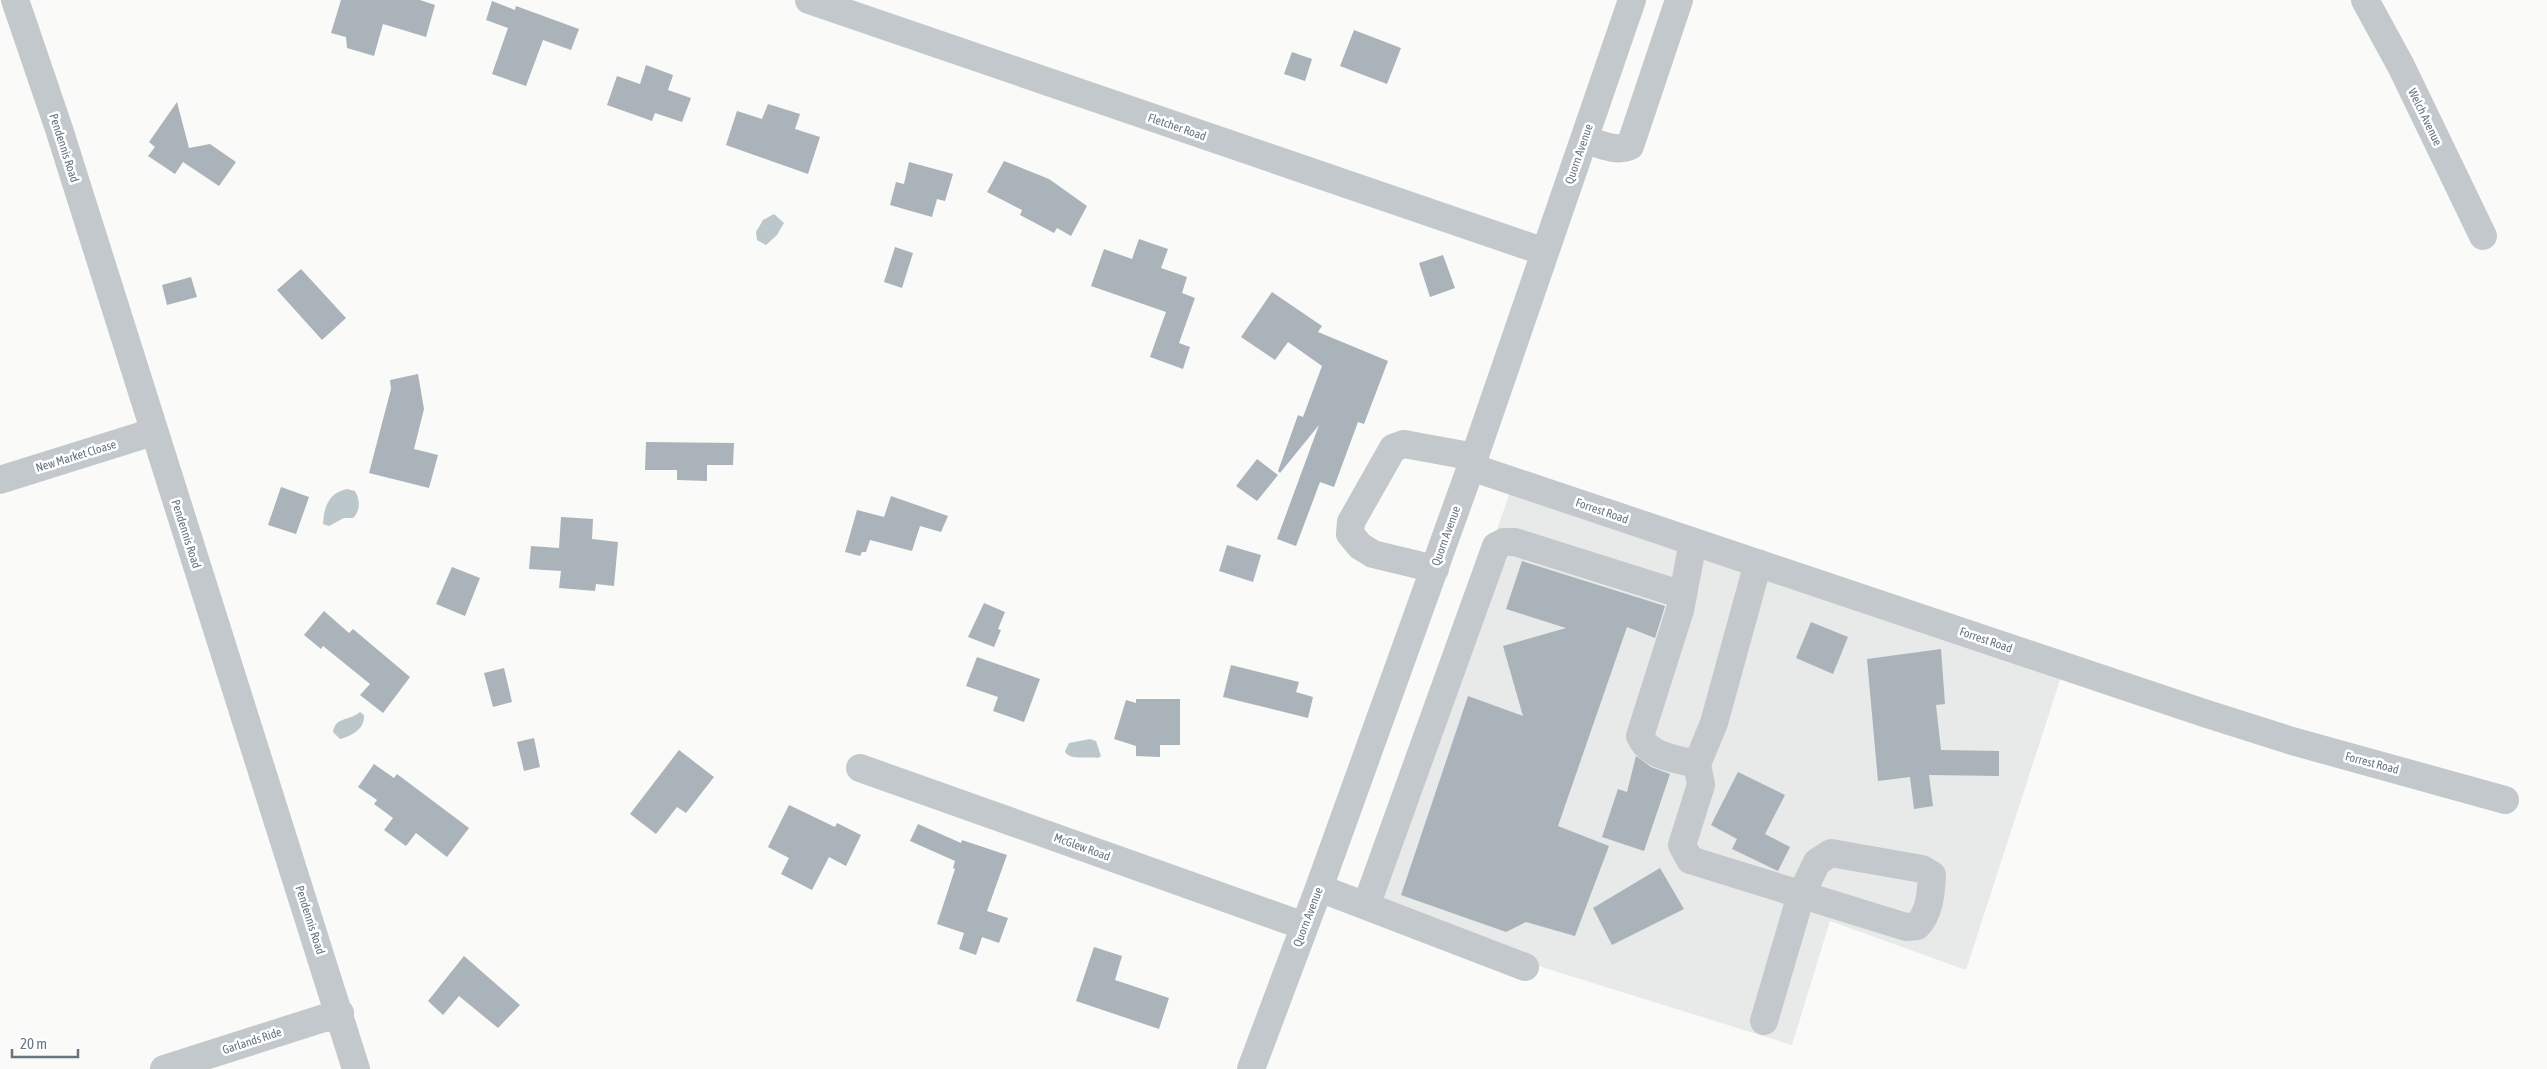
<svg xmlns="http://www.w3.org/2000/svg" width="2547" height="1069" font-family="'Asap Condensed',sans-serif">
  <rect width="100%" height="100%" fill="#fafaf8"/>
  <path fill="#e8e9e9" d="M1511 489 2061 677 1966 970 1830 921 1792 1045 1365 912Z"/>
  <path fill="#bbc7cb" d="M774 214 784 223 777 235 766 245 757 240 756 232 763 220Z
    M347 489 355 491C360 500 361 510 353 518H344L329 526 323 524C324 506 329 493 347 489Z
    M360 712 364 715C365 729 352 736 340 739L333 732C336 716 348 722 360 712Z
    M1090 739 1096 741 1101 756 1098 758C1088 756 1068 761 1065 751L1069 743Z"/>
  <path fill="#aab3b9" d="M341 0H420L435 5 426 37 383 24 374 56 347 48 346 37 331 33Z
    M492 1 515 10 516 6 579 29 571 50 543 40 526 86 492 74 508 28 486 20Z
    M1354 30 1401 48 1387 84 1340 66Z
    M1292 52 1312 59 1305 81 1284 74Z
    M646 65 673 75 668 90 691 98 682 122 655 113 652 121 607 105 617 76 640 84Z
    M177 102 189 148 210 144 236 162 219 186 183 162 175 174 148 156 155 147 149 142Z
    M768 104 800 114 795 129 820 137 808 174 726 145 737 111 762 119Z
    M1004 161 1049 179 1087 206 1071 236 1057 228 1054 233 1020 215 1022 210 987 192Z
    M909 162 953 174 945 201 937 199 932 217 890 205 896 182 904 184Z
    M1139 239 1168 249 1161 268 1187 277 1182 293 1195 298 1179 343 1190 347 1183 369 1150 357 1166 312 1091 286 1104 249 1132 259Z
    M895 247 913 253 902 288 884 282Z
    M1443 255 1455 288 1430 297 1419 263Z
    M301 269 346 318 322 340 277 290Z
    M191 277 197 297 167 305 162 285Z
    M1272 292 1322 326 1318 332 1388 361 1364 424 1358 422 1334 487 1320 482 1296 546 1277 539 1319 425 1280 473 1278 471 1298 415 1303 417 1322 366 1288 342 1275 360 1241 337Z
    M418 374 424 409 414 449 438 455 429 488 369 473 391 389 390 380Z
    M646 442 734 443 733 465H707V481L677 480V470H645Z
    M1257 459 1278 475 1257 501 1236 486Z
    M281 487 309 497 296 534 268 525Z
    M891 496 948 516 941 532 920 526 912 551 870 540 866 552H862L860 556 845 552 857 510 884 517Z
    M561 517 593 519 592 539 618 542 614 586 596 584 595 591 559 588 561 571 529 569 531 546 559 548Z
    M1227 545 1261 555 1253 582 1219 571Z
    M1522 561 1665 606 1655 638 1627 627 1558 826 1609 846 1575 936 1526 922 1506 932 1401 895 1468 696 1523 716 1503 646 1566 628 1506 609Z
    M452 567 480 578 465 616 436 604Z
    M984 603 1005 612 998 629 1001 630 994 647 968 637Z
    M324 611 349 633 353 629 410 677 383 713 360 695 370 684 323 646 321 649 304 635Z
    M1811 622 1848 637 1833 674 1796 658Z
    M1941 649 1945 704 1936 705 1941 750 1999 751V776L1929 775 1933 806 1914 809 1910 777 1878 781 1867 659Z
    M977 657 1040 679 1024 722 993 711 998 697 966 686Z
    M1231 665 1299 682 1296 692 1313 697 1308 718 1223 697Z
    M504 668 512 702 493 707 484 673Z
    M1136 699H1180V745H1160V757L1136 756V746L1114 739 1126 700 1136 703Z
    M534 738 540 767 524 771 517 742Z
    M679 750 714 777 686 813 677 807 656 834 630 814Z
    M1636 756 1651 767 1670 774 1644 851 1602 837 1618 789 1627 792Z
    M374 764 394 778 397 774 469 828 447 857 416 833 406 846 384 830 393 818 374 804 377 800 358 787Z
    M1738 772 1785 795 1765 834 1790 847 1778 871 1732 849 1737 839 1711 825Z
    M789 805 835 827 837 823 861 835 846 866 829 857 812 890 781 874 789 858 768 847Z
    M918 824 961 843 962 840 1007 855 987 911 1008 918 999 943 982 937 976 955 959 949 964 933 937 924 955 869 953 868 955 861 910 841Z
    M1660 868 1684 909 1612 945 1593 908Z
    M1094 947 1122 956 1115 980 1169 998 1159 1029 1076 1001Z
    M464 956 520 1005 498 1028 459 996 443 1015 428 1001Z"/>
  <g fill="none" stroke-linecap="round" stroke-linejoin="round">
    <path stroke="#c3c8cc" stroke-width="28" d="M15 0 59 129 356 1069
      M809 0 1545 252
      M2365 0 2401 66 2483 236
      M1584 139C1597 143 1617 153 1630 146L1679 0
      M1471 467 2204 713 2292 741 2505 800
      M0 480 153 432
      M1693 542 1680 610 1640 736C1649 757 1677 759 1697 764L1701 785 1682 845 1690 860 1906 927 1917 926C1930 913 1931 892 1932 875L1922 869 1831 853 1817 862 1801 895 1764 1021
      M1435 569 1373 554 1360 546 1350 534 1351 522 1393 448 1404 444 1475 457
      M1697 764 1714 723 1758 563
      M860 768 1304 926
      M1319 888 1366 906 1496 546 1504 542H1515L1683 595
      M1366 906 1525 967
      M164 1069 340 1013
      M1251 1069 1319 888 1471 467 1632 0"/>
  </g>
  <g text-anchor="middle" stroke-width="5" stroke-linejoin="round" paint-order="stroke">
    <g font-size="12" fill="#657683" stroke="#fff">
      <text transform="translate(2425 117) rotate(64)" y="4">Welch Avenue</text>
      <text transform="translate(1177 127) rotate(19)" y="4">Fletcher Road</text>
      <text transform="translate(64 148) rotate(72)" y="4">Pendennis Road</text>
      <text transform="translate(1579 154) rotate(-71)" y="4">Quorn Avenue</text>
      <text transform="translate(76 456) rotate(-17)" y="4">New Market Cloase</text>
      <text transform="translate(1602 511) rotate(19)" y="4">Forrest Road</text>
      <text transform="translate(186 534) rotate(72)" y="4">Pendennis Road</text>
      <text transform="translate(1446 536) rotate(-70)" y="4">Quorn Avenue</text>
      <text transform="translate(1986 640) rotate(19)" y="4">Forrest Road</text>
      <text transform="translate(2372 763) rotate(15)" y="4">Forrest Road</text>
      <text transform="translate(1082 847) rotate(20)" y="4">McGlew Road</text>
      <text transform="translate(1308 917) rotate(-69)" y="4">Quorn Avenue</text>
      <text transform="translate(310 920) rotate(72)" y="4">Pendennis Road</text>
      <text transform="translate(252 1041) rotate(-18)" y="4">Garlands Ride</text>
    </g>
  </g>
  <path d="M12 1049v8h66v-8" fill="none" stroke="#657683" stroke-width="2.5"/>
  <text x="20" y="1049" font-size="15" fill="#657683" stroke="#ffffff" stroke-width="4" paint-order="stroke">20 m</text>
</svg>
